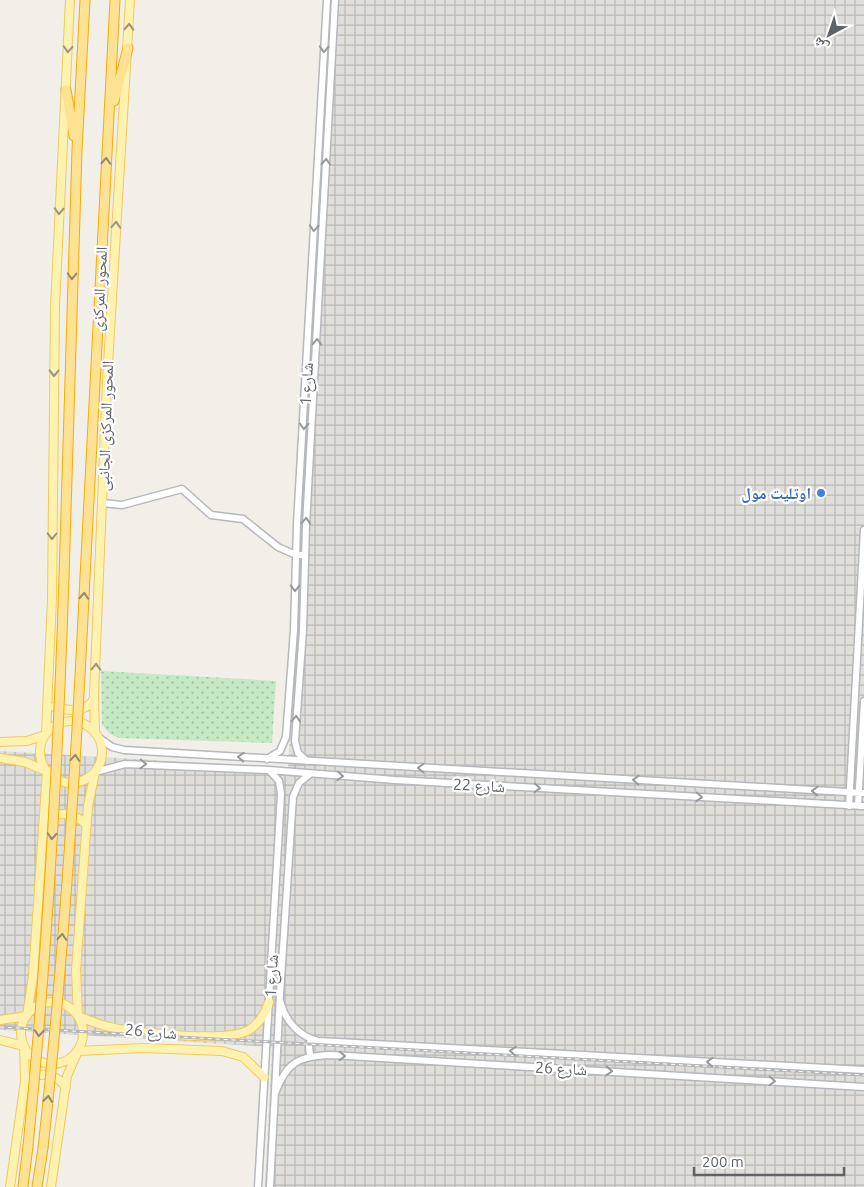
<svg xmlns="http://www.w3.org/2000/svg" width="864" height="1187" font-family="Ubuntu,'Noto Naskh Arabic',sans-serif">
  <defs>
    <pattern id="industrial-grid" width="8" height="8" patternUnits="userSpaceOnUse" patternTransform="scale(1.25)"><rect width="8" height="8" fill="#e0deda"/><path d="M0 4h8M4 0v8" fill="none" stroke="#b9b8b5"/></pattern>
    <pattern id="garden-dots" width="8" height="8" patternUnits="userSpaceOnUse" patternTransform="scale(1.25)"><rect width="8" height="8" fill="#c5e8c5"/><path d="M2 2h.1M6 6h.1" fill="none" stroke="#a3c0a4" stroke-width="1.8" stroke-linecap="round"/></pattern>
  </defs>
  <rect width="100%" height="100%" fill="#f1efe8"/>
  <path fill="url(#industrial-grid)" d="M331 0H864V1187H265L272 1047 0 1030V751L288 768Z"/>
  <path fill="url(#garden-dots)" d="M101 671 276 681 272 743 119 738 110 734 102 725Z"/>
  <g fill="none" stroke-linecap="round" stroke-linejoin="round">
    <g stroke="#b5b8bc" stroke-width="9">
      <path id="minor" d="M102 503 122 505 182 489 211 515 243 519 278 547 296 555H305
        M98 737 112 747 124 750 864 793
        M267 759 280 751 286 737 294 630 297 524 327 0
        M307 761 298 753 295 741 303 630 306 525 335 0
        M95 772 125 764 269 770 395 780 864 806
        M849 806 864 530
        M858 806 864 701
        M280 1001C285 1020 298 1036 318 1041L864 1070
        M310 1056 309 1046 311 1039
        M276 1091C287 1061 301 1056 331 1055L864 1087
        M258 1187 281 794 279 781 270 771
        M270 1187 280 994 293 797 299 783 310 774"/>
    </g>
    <g stroke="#f2c960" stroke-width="10">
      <path id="major" d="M54 707C68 711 88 713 94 698
        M40 752a31 31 0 1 1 62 0a31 31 0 1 1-62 0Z
        M46 733 52 599 55 306 70 0
        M95 733 94 695 107 381 130 0
        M0 742 27 741 45 735
        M0 758 25 762 46 771
        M95 772 88 806 76 970 78 1016C88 1020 99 1025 110 1027 136 1033 225 1042 247 1031 259 1025 265 1014 269 1002
        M49 817C63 811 75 814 86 824
        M21 1033a31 31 0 1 1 62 0a31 31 0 1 1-62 0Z
        M0 1020 27 1016 33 976 47 771
        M0 1040 24 1046 25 1081 10 1187
        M31 1078C45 1071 56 1075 66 1087
        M51 1187 67 1076 78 1051 144 1048 222 1051 243 1057 264 1077"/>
    </g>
    <g stroke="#f9ab00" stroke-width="11">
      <path id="highway" d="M66 90 74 136
        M114 101 128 48
        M64 577 77 150 85 0
        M85 577 115 0
        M23 1187 28 1146
        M37 1187 43 1148"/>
    </g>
    <use href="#minor" stroke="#fff" stroke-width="6"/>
    <use href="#major" stroke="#fff2af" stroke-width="8"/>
    <use href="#highway" stroke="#fde293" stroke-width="9"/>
    <g stroke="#b6b7b8" stroke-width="3">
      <path id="rail" d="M0 1027 864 1075"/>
    </g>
    <use href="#rail" stroke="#fff" stroke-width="1" stroke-dasharray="4" stroke-linecap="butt"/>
    <g stroke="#f9ab00" stroke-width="11" stroke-linecap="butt">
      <path id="highway-bridge" d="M28 1146C47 957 58 767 64 577
        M43 1148C64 958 76 768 85 577"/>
    </g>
    <use href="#highway-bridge" stroke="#fde293" stroke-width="9"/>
  </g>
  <defs><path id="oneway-chevron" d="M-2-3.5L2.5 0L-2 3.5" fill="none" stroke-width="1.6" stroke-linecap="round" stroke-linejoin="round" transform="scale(1.25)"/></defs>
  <g stroke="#979581">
    <use href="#oneway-chevron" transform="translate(129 27) rotate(-87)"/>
    <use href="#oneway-chevron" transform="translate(68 49) rotate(93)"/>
    <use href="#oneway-chevron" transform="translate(59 211) rotate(93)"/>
    <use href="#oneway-chevron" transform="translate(116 225) rotate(-86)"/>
    <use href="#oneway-chevron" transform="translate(54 373) rotate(91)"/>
    <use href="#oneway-chevron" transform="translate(52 536) rotate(91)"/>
    <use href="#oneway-chevron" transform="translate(96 667) rotate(-88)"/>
  </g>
  <g stroke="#979a9d">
    <use href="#oneway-chevron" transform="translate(324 49) rotate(93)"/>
    <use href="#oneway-chevron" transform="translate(326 162) rotate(-87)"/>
    <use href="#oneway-chevron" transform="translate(314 228) rotate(93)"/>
    <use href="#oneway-chevron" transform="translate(317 342) rotate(-87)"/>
    <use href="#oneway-chevron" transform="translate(304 426) rotate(93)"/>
    <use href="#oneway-chevron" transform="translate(306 521) rotate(-87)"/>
    <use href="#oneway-chevron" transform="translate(295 588) rotate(91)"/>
    <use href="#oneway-chevron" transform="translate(296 719) rotate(-86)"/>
    <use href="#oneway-chevron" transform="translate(241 757) rotate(-176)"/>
    <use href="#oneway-chevron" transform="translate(143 764) rotate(2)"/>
    <use href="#oneway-chevron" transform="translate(421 768) rotate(-177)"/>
    <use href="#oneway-chevron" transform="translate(340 776) rotate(4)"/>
    <use href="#oneway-chevron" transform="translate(636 780) rotate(-177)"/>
    <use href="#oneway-chevron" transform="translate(537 788) rotate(3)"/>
    <use href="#oneway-chevron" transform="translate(815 791) rotate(-178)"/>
    <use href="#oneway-chevron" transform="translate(699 797) rotate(3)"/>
    <use href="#oneway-chevron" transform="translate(513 1051) rotate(-176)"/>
    <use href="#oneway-chevron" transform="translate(342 1056) rotate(2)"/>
    <use href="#oneway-chevron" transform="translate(710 1062) rotate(-178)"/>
    <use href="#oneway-chevron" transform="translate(609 1071) rotate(4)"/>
    <use href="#oneway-chevron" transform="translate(772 1081) rotate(3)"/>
  </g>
  <g stroke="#8e8975">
    <use href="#oneway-chevron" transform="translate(106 161) rotate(-87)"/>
    <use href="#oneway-chevron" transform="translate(72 276) rotate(92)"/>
    <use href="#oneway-chevron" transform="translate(84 596) rotate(-87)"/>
    <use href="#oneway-chevron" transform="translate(75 758) rotate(-86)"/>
    <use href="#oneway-chevron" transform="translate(52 836) rotate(93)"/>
    <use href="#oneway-chevron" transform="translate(62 937) rotate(-86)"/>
    <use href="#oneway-chevron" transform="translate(39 1033) rotate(94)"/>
    <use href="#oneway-chevron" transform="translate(48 1099) rotate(-84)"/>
  </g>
  <circle fill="#3f7fe0" stroke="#fff" stroke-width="2" cx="821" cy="493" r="5"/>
  <g text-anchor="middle" stroke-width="4.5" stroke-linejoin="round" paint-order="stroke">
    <g font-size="16" fill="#5f6368" stroke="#fff">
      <text transform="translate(99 289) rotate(-87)" y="6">المحور المركزى</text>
      <text transform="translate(306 384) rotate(-87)" y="6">شارع 1</text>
      <text transform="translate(105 426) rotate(-88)" y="6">المحور المركزى الجانبى</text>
      <text transform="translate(479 785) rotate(3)" y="6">شارع 22</text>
      <text transform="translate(271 976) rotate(-87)" y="6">شارع 1</text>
      <text transform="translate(151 1031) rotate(5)" y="6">شارع 26</text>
      <text transform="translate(561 1068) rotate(3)" y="6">شارع 26</text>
    </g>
    <g font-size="16" font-weight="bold" fill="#366cbe" stroke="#fff" text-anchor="end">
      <text x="811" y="499">اوتليت مول</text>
    </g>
  </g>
  <g transform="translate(829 35) rotate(220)" stroke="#ffffff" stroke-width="4" paint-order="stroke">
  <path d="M0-4L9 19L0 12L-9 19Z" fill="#5f6368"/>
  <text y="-8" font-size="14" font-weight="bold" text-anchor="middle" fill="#5f6368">ش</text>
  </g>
  <path d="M694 1167v8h150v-8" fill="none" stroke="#5f6368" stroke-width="2.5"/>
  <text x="702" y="1167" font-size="15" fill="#5f6368" stroke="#ffffff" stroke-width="4" paint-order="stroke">200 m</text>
</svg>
